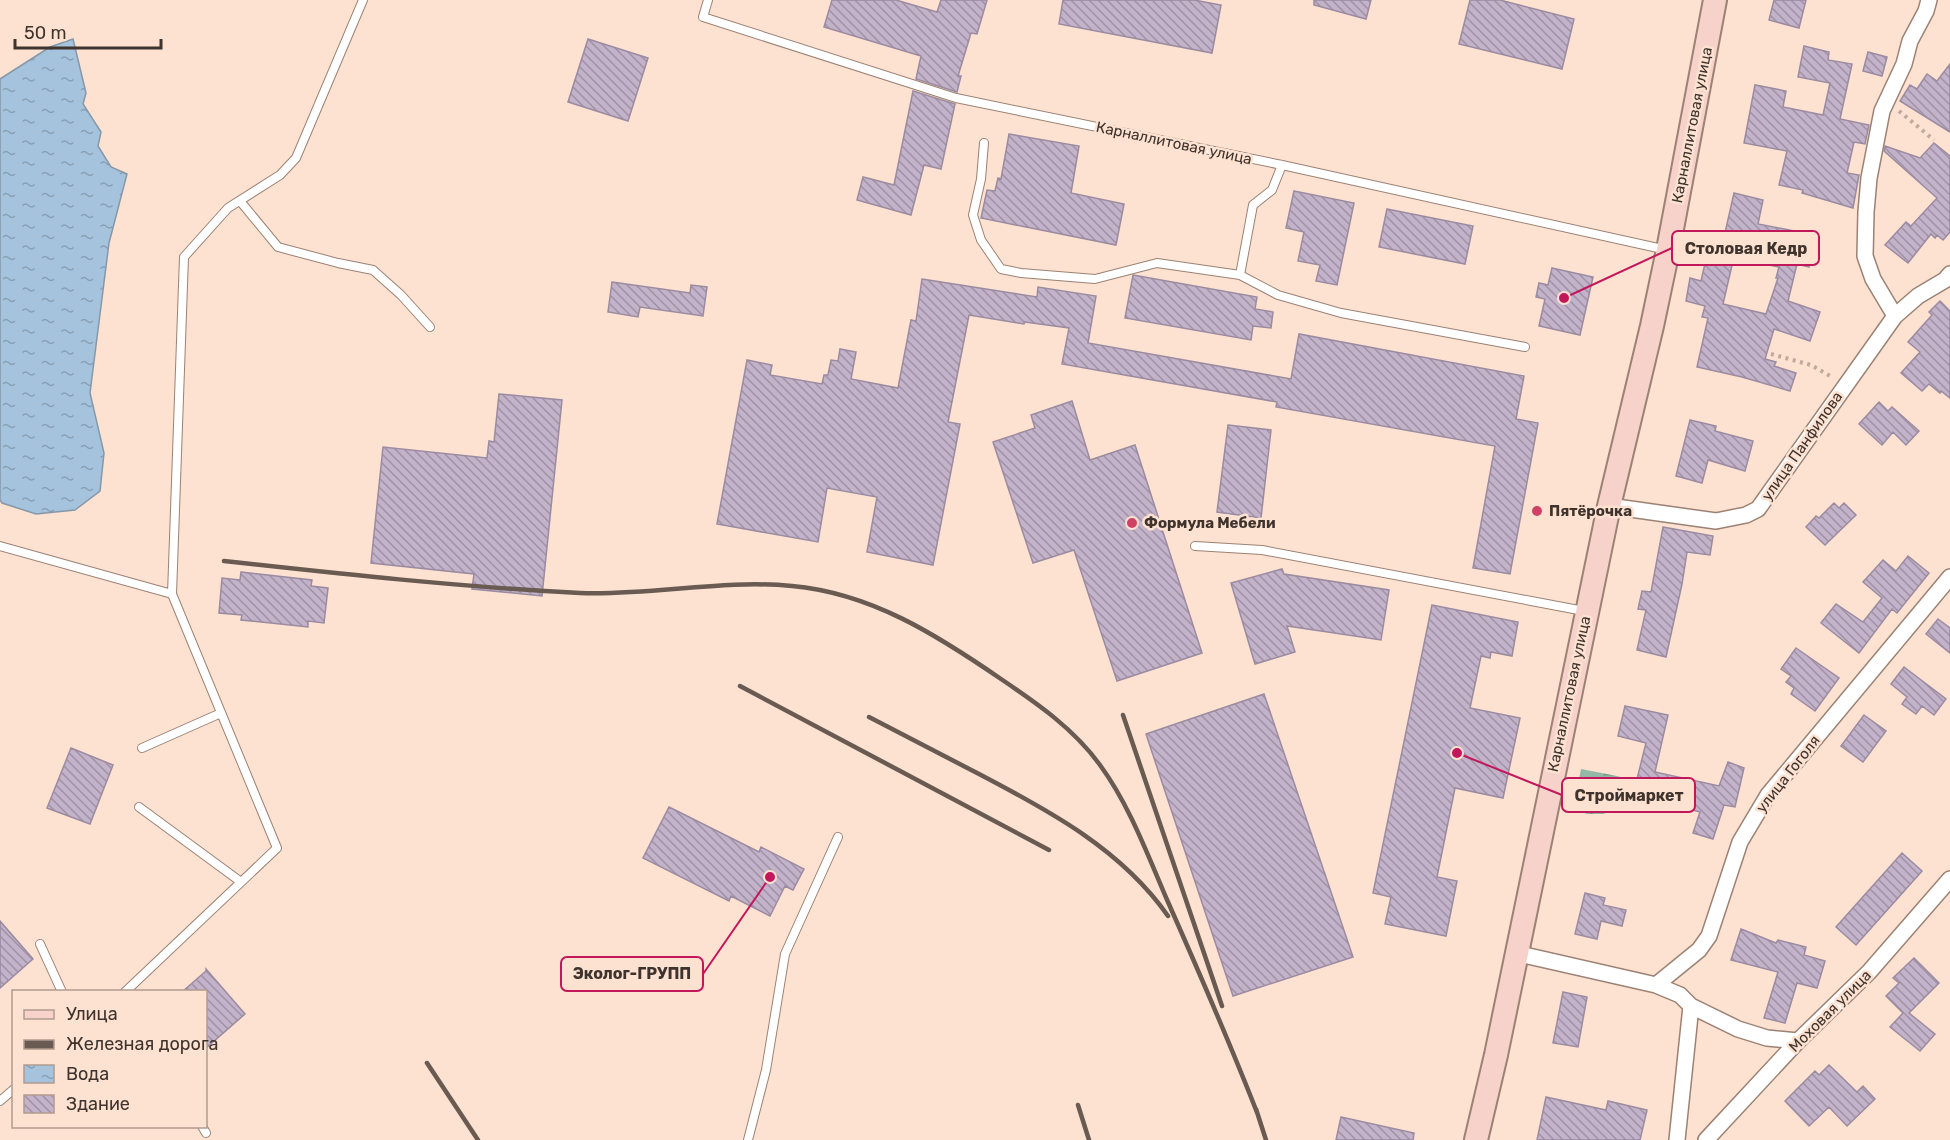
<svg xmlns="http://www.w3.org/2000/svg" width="1950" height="1140" font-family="Rubik,sans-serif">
  <defs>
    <pattern id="forest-firs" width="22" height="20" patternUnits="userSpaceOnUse" patternTransform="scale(1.5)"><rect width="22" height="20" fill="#93b9a6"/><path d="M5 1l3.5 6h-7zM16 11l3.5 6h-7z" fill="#799788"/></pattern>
    <pattern id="water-ripples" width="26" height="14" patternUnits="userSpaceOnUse" patternTransform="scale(1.5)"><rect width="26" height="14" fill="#a5c3dd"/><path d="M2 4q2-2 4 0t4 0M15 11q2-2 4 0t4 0" fill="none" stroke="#889fb4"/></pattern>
    <pattern id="building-back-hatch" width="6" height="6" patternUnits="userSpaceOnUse" patternTransform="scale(1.5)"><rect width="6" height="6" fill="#c3b3ca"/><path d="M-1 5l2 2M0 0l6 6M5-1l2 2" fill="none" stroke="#a092a4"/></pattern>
  </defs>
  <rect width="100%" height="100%" fill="#fde1d1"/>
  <path fill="url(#forest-firs)" d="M1581 769 1617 776 1630 780 1635 790 1625 807 1603 814H1587L1573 809Z"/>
  <path fill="url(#water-ripples)" stroke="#8698a8" stroke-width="1.5" d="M73 39 86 93 83 104 101 132 98 146 111 167 127 174 109 243 90 393 104 453 100 491 75 510 36 514 2 503 0 500V79L50 47Z"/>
  <path fill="url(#building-back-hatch)" stroke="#9b8ba1" stroke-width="1.5" d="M832 0H896L937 12 941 0H987L977 34 971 33 958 76H961L957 92 916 79 921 56 824 27Z
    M1063 0H1194L1221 5 1212 53 1059 24Z
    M1314 0H1371L1366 19 1314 5Z
    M1470 0H1500L1574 19 1562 69 1459 44Z
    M1774 0H1806L1799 28 1769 20Z
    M588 39 648 58 628 121 568 102Z
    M1804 46 1829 52 1828 60 1852 64 1840 119 1869 125 1865 144 1854 142 1847 173 1859 175 1853 208 1802 193 1803 190 1779 185 1787 151 1744 143 1755 85 1786 91 1783 107 1823 115 1830 83 1798 77Z
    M1868 52 1887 57 1882 76 1863 71Z
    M1950 64V132L1900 101 1910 85 1917 89 1927 74 1937 81Z
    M913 91 955 104 941 169 924 165 911 215 857 200 863 177 894 185Z
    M1009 134 1079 146 1071 193 1124 204 1116 245 981 218 987 190 995 191 998 178 1001 179Z
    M1934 143 1950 156V232L1943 240 1937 235 1935 238 1931 234 1908 263 1885 245 1906 222 1911 226 1937 198 1884 151 1885 146 1920 158Z
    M1294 191 1354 203 1337 285 1316 281 1320 265 1298 261 1304 232 1286 228Z
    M1734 193 1763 200 1758 224 1800 232 1799 241 1814 244 1809 267 1797 264 1788 301 1820 312 1810 341 1774 329 1765 359 1776 362 1774 366 1796 373 1790 391 1742 377 1697 367 1708 318 1702 317 1705 306 1686 301 1690 278 1701 281 1707 255 1733 261 1723 304 1766 314 1778 278H1776L1779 267 1720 255Z
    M1387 209 1473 226 1465 264 1379 247Z
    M1552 268 1593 277 1580 335 1539 326 1545 299 1536 297 1539 283 1548 285Z
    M1133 275 1257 297 1255 309 1273 312 1271 328 1253 326 1251 340 1125 318Z
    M922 279 1037 297 1038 287 1096 296 1088 343 1291 379 1299 334 1524 376 1516 419 1538 423 1510 574 1473 568 1495 446 1276 407 1277 402 1062 364 1069 328 1025 322 1024 324 969 315 948 422 960 424 933 565 867 552 877 497 827 488 818 542 717 524 747 360 772 365 770 375 822 384 824 375H828L831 360 838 361 840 349 856 352 851 379 898 388 911 320 916 321Z
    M612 282 690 293 691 285 707 287 703 316 640 307 638 317 608 312Z
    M1940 301 1950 311V398L1941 391 1940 393 1929 384 1922 391 1901 373 1920 352 1908 342 1932 315 1929 312Z
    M499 394 562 400 542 596 472 589 474 574 371 563 383 447 487 458 489 441 494 442Z
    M1072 401 1090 460 1135 445 1202 653 1117 681 1074 550 1033 563 993 442 1035 428 1031 415Z
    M1879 402 1888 411 1892 407 1919 431 1906 445 1893 432 1882 445 1859 424Z
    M1690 420 1716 426 1715 431 1753 441 1745 471 1708 460 1702 483 1676 476Z
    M1228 425 1271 430 1261 518 1217 512Z
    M1834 503 1839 508 1844 503 1856 515 1825 545 1806 527 1816 516 1819 518Z
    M1663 527 1713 536 1710 555 1687 552 1682 584 1666 657 1637 650 1646 610 1638 609 1642 591 1651 592Z
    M1908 556 1929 573 1897 613 1892 609 1859 653 1821 623 1836 604 1863 622 1882 598 1863 582 1883 560 1896 571Z
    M1282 569 1284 574 1389 590 1381 640 1287 626 1295 652 1255 664 1231 583Z
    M241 572 312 580 311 586 328 588 324 623 308 621V627L241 620 242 615 219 613 222 578 240 580Z
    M1432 605 1518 622 1512 656 1491 652 1490 658 1481 656 1470 708 1520 718 1503 798 1455 788 1437 877 1457 881 1446 936 1385 924 1391 897 1373 893Z
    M1938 619 1950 628V653L1926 634Z
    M1796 648 1839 678 1815 711 1791 694 1794 688 1786 682 1791 676 1781 669Z
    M1904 667 1946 699 1934 715 1922 706 1916 714 1902 704 1907 697 1891 684Z
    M1264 694 1353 957 1233 996 1146 734Z
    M1625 706 1668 715 1655 772 1719 786 1728 762 1744 768 1735 807 1724 805 1713 839 1693 833 1700 812 1678 806 1681 794 1636 783 1646 743 1618 736Z
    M1864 715 1886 731 1863 762 1841 746Z
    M71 748 113 765 90 824 47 808Z
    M669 807 759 852 761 847 804 869 793 890 785 886 770 916 731 896 729 901 643 858Z
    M1902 853 1922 871 1856 945 1836 927Z
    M1585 893 1605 898 1603 905 1626 910 1622 926 1601 921 1597 939 1575 934Z
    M0 921 33 959 0 988Z
    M1741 929 1776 943 1778 940 1806 947 1804 955 1825 961 1817 988 1797 983 1785 1023 1764 1018 1778 972 1731 960Z
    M1914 958 1939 983 1909 1013 1935 1034 1920 1051 1890 1027 1903 1013 1886 996 1899 983 1893 978Z
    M206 969 245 1014 206 1048V992H182L206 971Z
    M1563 992 1587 997 1578 1047 1553 1043Z
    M1829 1065 1857 1092 1863 1086 1875 1099 1847 1126 1829 1107 1809 1126 1785 1101 1815 1071 1819 1075Z
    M1546 1097 1606 1110 1608 1101 1647 1110 1640 1140H1537Z
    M1341 1117 1414 1133 1413 1140H1336Z"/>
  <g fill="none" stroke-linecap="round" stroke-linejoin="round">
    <g stroke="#9b8274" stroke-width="10">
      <path id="lane" d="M708 0 703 17 956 98 1282 165 1667 250
        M984 143 981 179 973 215 981 240 1001 269 1021 273 1095 279 1157 263 1240 275 1278 295 1341 313 1525 347
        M240 201 278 247 338 263 373 270 401 295 430 327
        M1240 275 1253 205 1272 190 1282 165
        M0 546 172 594 277 848 125 992
        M1195 546 1262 550 1584 611
        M172 594 184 257 228 208 280 175 296 158 363 0
        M142 748 221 713
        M139 807 241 882
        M40 944 62 992
        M0 1101 14 1089
        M202 1126 206 1133
        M748 1140 766 1070 785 954 838 837"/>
    </g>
    <g stroke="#9b8274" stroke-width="18">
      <path id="street" d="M1895 316 1873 279 1865 256 1866 212 1869 178 1882 111 1904 64 1910 41 1926 11 1929 0
        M1609 506 1716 521 1746 515 1758 509 1895 316 1918 296 1945 280 1950 274
        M1515 953 1656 985 1680 995 1691 1006 1738 1029 1767 1038 1798 1041
        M1656 985 1699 950 1709 936 1740 842 1768 795 1950 577
        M1677 1140 1691 1006
        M1706 1140 1798 1041 1869 972 1950 879"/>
    </g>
    <g stroke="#9b8274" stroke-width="26">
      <path id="secondary" d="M1476 1140 1496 1055 1609 506 1652 326 1668 250 1715 0"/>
    </g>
    <path stroke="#c0aa9d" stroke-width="4" stroke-dasharray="3 4.5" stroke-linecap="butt" d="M1899 111 1934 140
      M1771 354 1811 365 1832 377"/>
    <use href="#lane" stroke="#fff" stroke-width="8"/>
    <use href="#street" stroke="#fff" stroke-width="15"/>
    <use href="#secondary" stroke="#f7d2ca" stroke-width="22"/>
    <path stroke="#695a52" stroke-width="4.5" d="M224 561C342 574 461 587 580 593 651 596 722 579 792 586 871 593 937 635 1001 679 1038 704 1074 729 1100 765 1130 806 1148 856 1168 902 1199 972 1230 1043 1258 1115
      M740 686 1049 850
      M1123 715 1222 1006
      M869 717C905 736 942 755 979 774 1050 811 1122 850 1168 916
      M427 1063 478 1140
      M1078 1105 1089 1140
      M1256 1109 1266 1140"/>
  </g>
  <g fill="#d14166" stroke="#fde1d1" stroke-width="2">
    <circle cx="1537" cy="511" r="6"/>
    <circle cx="1132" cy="523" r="6"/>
  </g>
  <g text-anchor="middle" stroke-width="5" stroke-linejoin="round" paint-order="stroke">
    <g font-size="15" fill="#3e332d" stroke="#fde1d1">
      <text transform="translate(1692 125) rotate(-79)" y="5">Карналлитовая улица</text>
      <text transform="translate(1174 143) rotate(12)" y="5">Карналлитовая улица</text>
      <text transform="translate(1802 446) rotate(-55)" y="5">улица Панфилова</text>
      <text transform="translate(1569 694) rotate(-78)" y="5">Карналлитовая улица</text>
      <text transform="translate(1788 774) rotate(-52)" y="5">улица Гоголя</text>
      <text transform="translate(1830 1011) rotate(-45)" y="5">Моховая улица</text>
    </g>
    <g font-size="15" font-weight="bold" fill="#3e332d" stroke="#fde1d1" text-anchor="start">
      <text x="1549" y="516">Пятёрочка</text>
      <text x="1144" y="528">Формула Мебели</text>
    </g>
  </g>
  <path fill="none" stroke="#c2185b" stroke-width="2" d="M1564 298L1672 248M1457 753L1562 795M770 877L703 974"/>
  <g fill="#c2185b" stroke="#fde1d1" stroke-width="2">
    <circle cx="1564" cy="298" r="6"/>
    <circle cx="1457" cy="753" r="6"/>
    <circle cx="770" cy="877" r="6"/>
  </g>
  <g fill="#fde1d1" stroke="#c2185b" stroke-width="2">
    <rect x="1672" y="231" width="147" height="34" rx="6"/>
    <rect x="1562" y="778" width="133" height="34" rx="6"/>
    <rect x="561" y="957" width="142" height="34" rx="6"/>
  </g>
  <g font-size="16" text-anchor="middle" font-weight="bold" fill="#3e332d">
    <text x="1746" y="254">Столовая Кедр</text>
    <text x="1629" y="801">Строймаркет</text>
    <text x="632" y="979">Эколог-ГРУПП</text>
  </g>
  <rect x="12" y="990" width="195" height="138" fill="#fde1d1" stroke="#b19b8f" stroke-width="1.5"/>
  <rect x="24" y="1010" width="30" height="9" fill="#f7d2ca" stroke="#b19b8f" stroke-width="1.5"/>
  <text x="66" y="1020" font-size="18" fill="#3e332d">Улица</text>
  <rect x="24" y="1040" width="30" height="9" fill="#695a52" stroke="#b19b8f" stroke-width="1.5"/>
  <text x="66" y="1050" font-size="18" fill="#3e332d">Железная дорога</text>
  <rect x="24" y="1065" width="30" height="18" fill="url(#water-ripples)" stroke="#b19b8f" stroke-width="1.5"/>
  <text x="66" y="1080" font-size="18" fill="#3e332d">Вода</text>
  <rect x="24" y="1095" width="30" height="18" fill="url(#building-back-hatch)" stroke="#b19b8f" stroke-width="1.5"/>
  <text x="66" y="1110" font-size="18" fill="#3e332d">Здание</text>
  <path d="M15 39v9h146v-9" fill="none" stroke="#3e332d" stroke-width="3"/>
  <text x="24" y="39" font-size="18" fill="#3e332d" stroke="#fde1d1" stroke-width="4.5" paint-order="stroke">50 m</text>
</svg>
